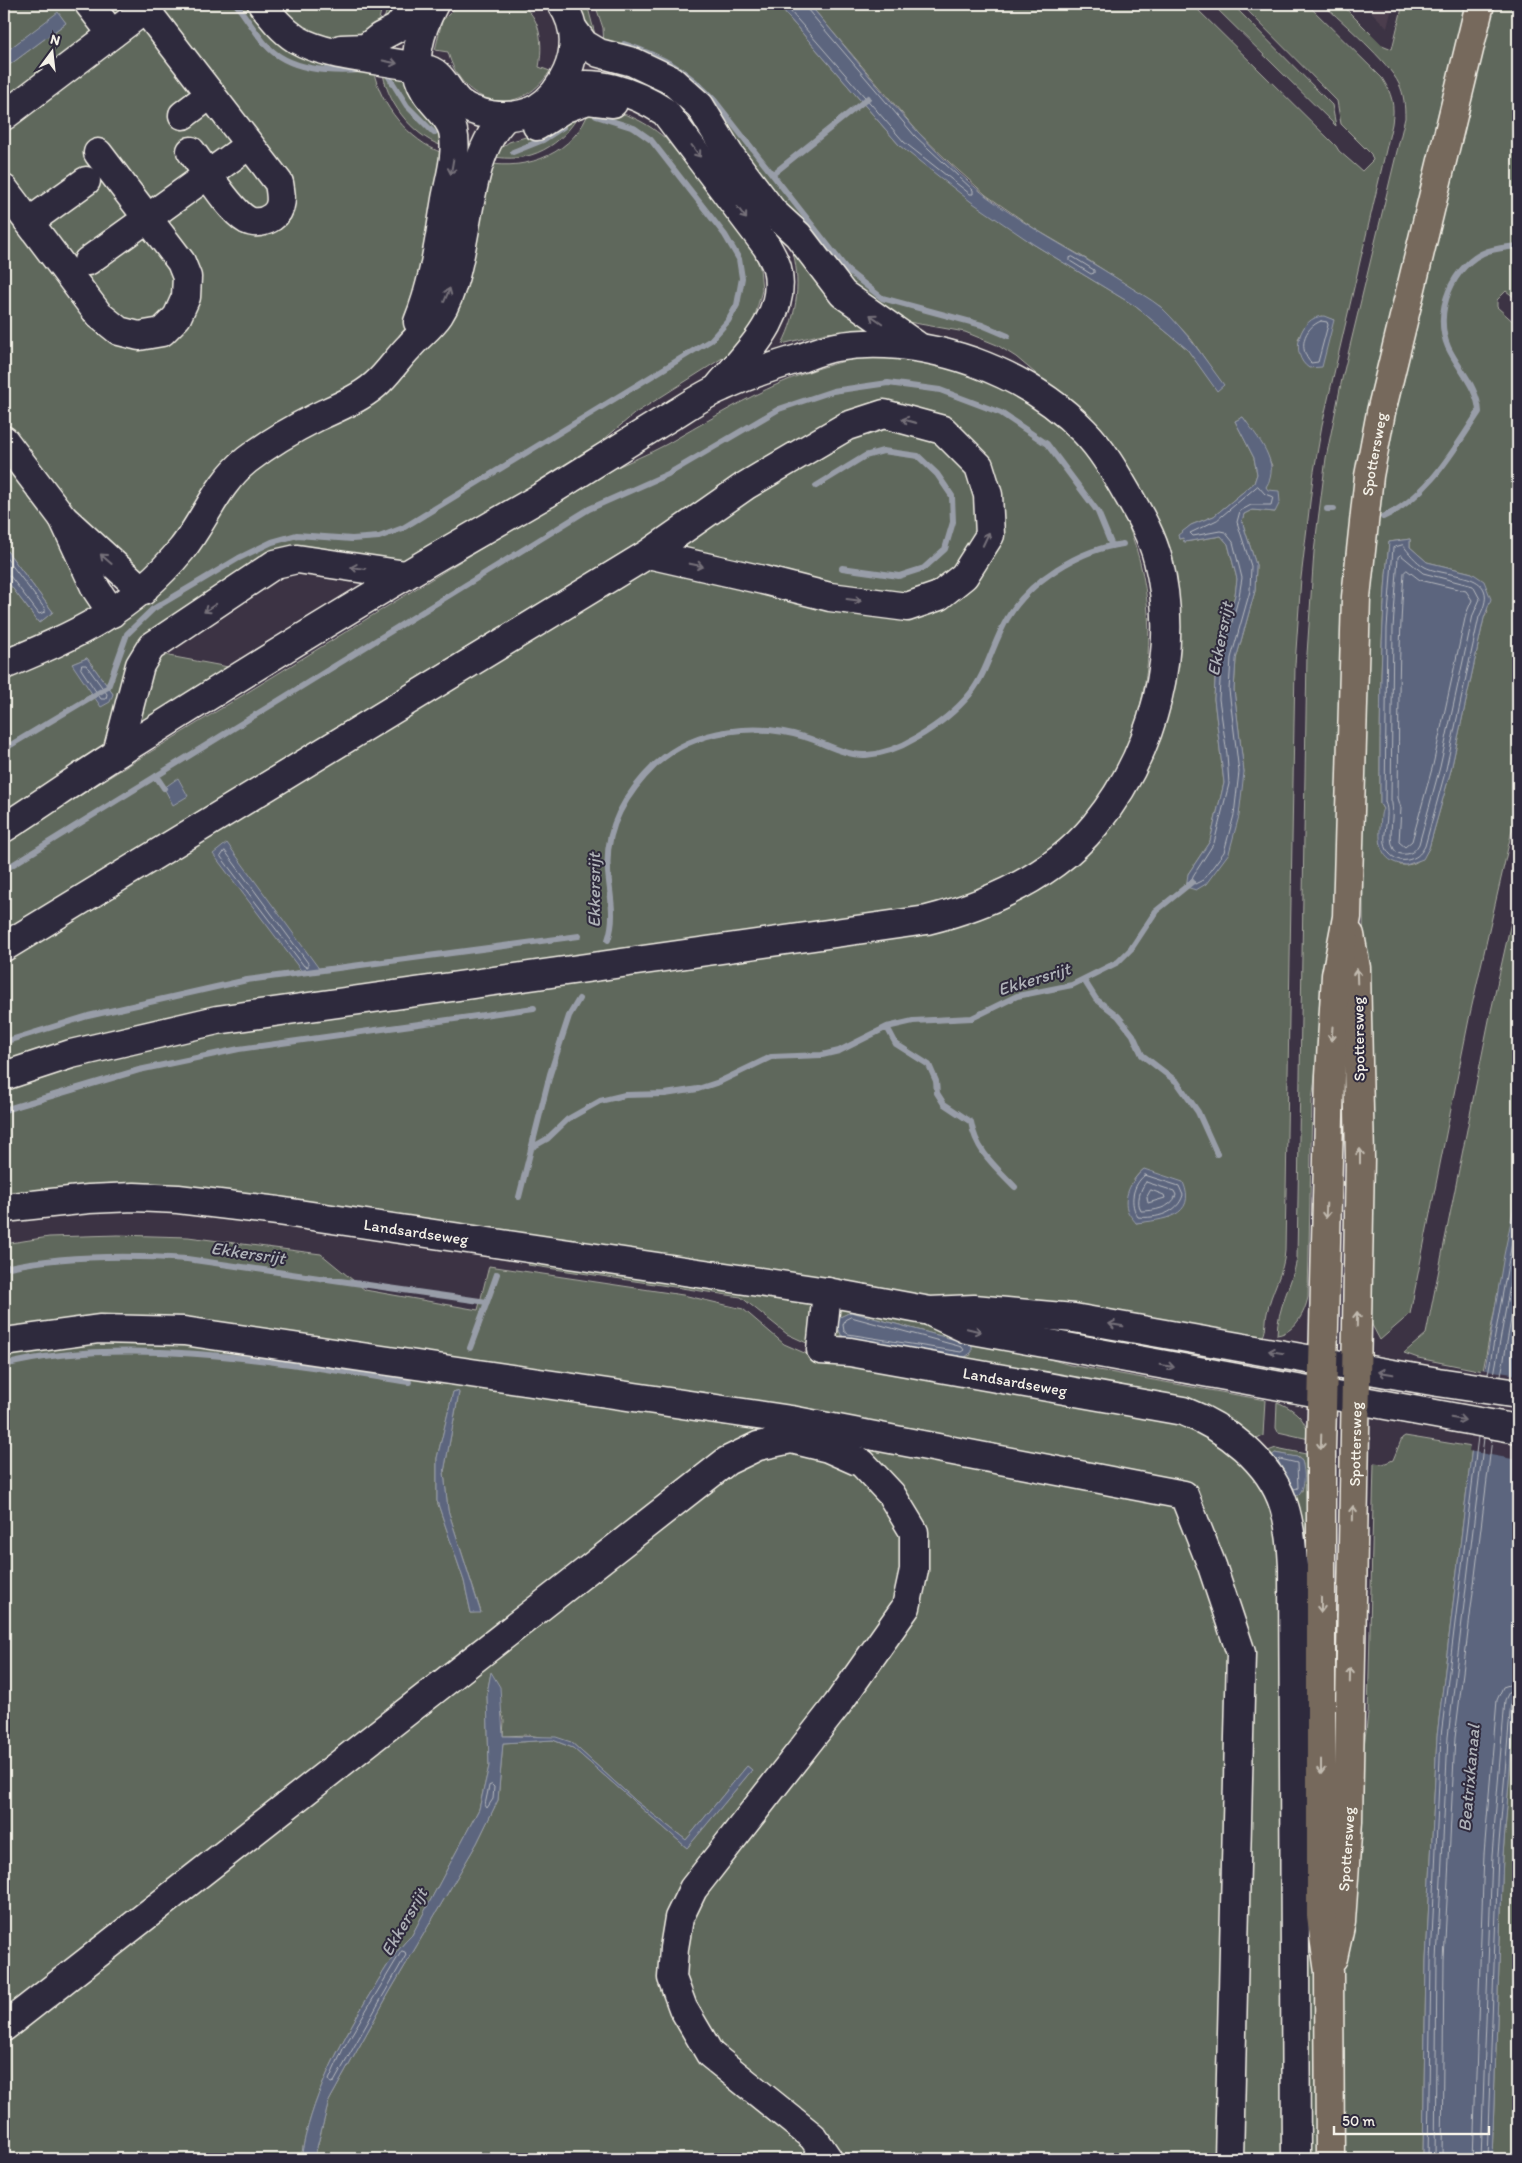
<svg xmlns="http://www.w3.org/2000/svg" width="1522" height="2163" font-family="Itim,sans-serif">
  <rect width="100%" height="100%" fill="#3c3344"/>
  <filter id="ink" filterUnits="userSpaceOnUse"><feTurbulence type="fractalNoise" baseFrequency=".02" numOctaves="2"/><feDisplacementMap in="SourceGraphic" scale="10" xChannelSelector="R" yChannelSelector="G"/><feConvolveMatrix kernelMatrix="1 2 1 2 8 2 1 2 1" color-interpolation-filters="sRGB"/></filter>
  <g filter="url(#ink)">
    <path fill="#4c3e4d" d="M1364 4H1393L1387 28Z"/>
    <path fill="#5f675b" stroke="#aaaca2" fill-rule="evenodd" d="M4 4H383C378 19 371 62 375 77 384 111 415 146 449 155L417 309 396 347 402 355 486 163C528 171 575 153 590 109 620 109 642 119 665 138L747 240 755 255 760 268 762 290 753 323 745 337 724 357 634 414 589 452 406 575 297 559 152 647 169 656 250 671 4 828V577L39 623 53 612 4 547V69L66 23 58 13 4 53ZM96 550 143 591 112 613ZM87 658 113 694 72 664Z
      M389 4H405L383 22Z
      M459 4C471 4 509 1 518 4 542 14 543 46 539 67L550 71C519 120 462 106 448 52L435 50 442 21Z
      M571 4H587L597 42Z
      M595 4H777L900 146 1033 244 1135 306 1187 349 1217 390 1223 385 1191 339 1161 307 1088 260 1035 229 986 195 950 163 918 132 809 4H1192L1336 146 1339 151 1362 171 1373 160 1371 154 1341 124 1337 101 1241 4H1307L1382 78C1392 94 1395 105 1392 124L1322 425 1313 477 1301 578 1295 665 1285 1251C1284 1273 1271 1291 1267 1313 1265 1322 1267 1333 1261 1339L932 1298 505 1236 4 1199V1076L71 1054 927 920 1066 853 1157 702 1159 561 1067 400 1016 357 997 345 965 332 897 320 855 298 711 112 604 46 603 28ZM1321 316 1334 320 1298 339 1305 326ZM1243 417 1266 452 1272 466 1266 487 1275 512 1252 510 1244 514 1242 521 1256 565 1255 591 1236 659 1234 690 1244 772 1196 890 1188 874 1210 841 1224 783 1214 699 1216 662 1235 595 1237 579 1228 544 1221 536 1185 542 1183 538 1179 539V535L1191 525 1214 516 1254 483 1257 474 1254 458 1235 421ZM1144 1169 1170 1217 1136 1223C1130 1200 1123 1186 1144 1169Z
      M1212 4H1232L1332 105 1336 126Z
      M1323 4H1341L1382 45 1392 49 1403 4H1466L1364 431 1353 496 1342 598 1334 923 1312 1101 1308 1297C1305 1313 1294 1333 1277 1335 1277 1308 1292 1285 1297 1259L1307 654 1314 552 1326 458 1342 379 1405 118C1405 106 1404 94 1399 84 1388 61 1343 23 1323 4Z
      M1491 4H1518V300L1506 291 1497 300V307L1518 326V804L1470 1014 1410 1314 1380 1340 1372 1325 1368 1310 1362 821 1365 642 1387 435ZM1410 539V547L1427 562 1472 573 1488 612 1484 618 1451 770 1429 848C1422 860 1415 866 1400 865L1383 809 1380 804C1380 717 1380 629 1389 542Z
      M383 74 404 76 421 96 448 148C416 139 389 107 383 74Z
      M581 111C563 146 529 165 490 156L509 142 539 133Z
      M792 248 875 329 826 333 782 344C798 313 801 281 792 248Z
      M875 355C893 357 914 356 931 360 969 369 1021 393 1052 418 1171 520 1181 709 1078 825 1044 863 998 881 954 902L4 1063V960L653 565 930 610 997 500 934 418 824 429 4 930V842L604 473C625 463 647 455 667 444 737 404 793 368 875 355Z
      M892 429 907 430 941 444 967 472 974 490 977 511 976 530 969 548 957 566 918 595H870L673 548 853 437 874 431Z
      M1518 891V1187L1483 1371 1418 1358 1404 1353 1426 1334 1489 1020Z
      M118 1235 188 1237 321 1254 365 1290 478 1310 489 1266 683 1295 743 1309 784 1344 809 1355 1192 1423 1255 1470 1279 1520 1286 2159H842L832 2139 716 2044C701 2020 681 1982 684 1953 686 1936 692 1918 697 1900L922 1600 926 1544 815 1434 232 1331 4 1335V1244L49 1237Z
      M534 1258 811 1302 814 1307 811 1345 787 1334 741 1297 528 1265Z
      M839 1308 890 1313 1070 1365 1265 1400 1263 1436 1253 1441 849 1343 834 1337ZM851 1312 967 1343 971 1355 965 1357 847 1338 838 1331 840 1317Z
      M144 1335 761 1424 766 1435 4 2026V1347ZM456 1391 459 1393 444 1472 448 1510 481 1612 471 1613 464 1581 437 1501V1458L453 1392Z
      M1277 1402C1295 1409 1307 1420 1309 1439L1278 1432 1276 1428Z
      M1405 1436 1472 1447 1437 1736 1426 1961 1423 2159H1341L1340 2068 1344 1957 1356 1812 1368 1714 1374 1463 1383 1464 1393 1460 1402 1438Z
      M1276 1448 1311 1455 1316 2159H1303L1301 1701 1266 1455 1268 1451ZM1275 1453 1300 1458 1303 1464 1302 1491Z
      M788 1451 825 1455 862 1475 899 1527 905 1566 901 1594 711 1857 668 1988 790 2124 816 2159H314L329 2101 389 1993 477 1843 498 1800 503 1743 553 1740 573 1748 687 1848 752 1770 747 1766 686 1840 636 1801 571 1742 528 1735 503 1736 504 1721 491 1673 487 1693 489 1766 479 1809 412 1935C393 1953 382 1975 368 1997 338 2048 310 2100 301 2159H4V2039L703 1492 745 1465Z
      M1518 1672V2159H1492L1503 1855Z"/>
    <path fill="#5b657e" stroke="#989da8" d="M777 4H809C865 69 918 142 986 196 1028 228 1076 252 1121 281 1134 290 1150 298 1162 308 1186 331 1204 358 1224 385L1217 391 1187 349 1135 306 1033 244 970 201 900 146Z
      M58 12 66 23 4 69V53Z
      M1324 316 1334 320 1322 367 1309 368C1289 355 1299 316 1324 316Z
      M1243 417C1257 437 1282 463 1266 487L1268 490 1279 491 1280 502 1275 512 1252 510 1244 514 1242 521 1256 565 1255 591 1236 659 1234 690 1244 772 1239 816 1229 853 1206 884 1196 890 1186 887 1188 874 1210 841 1224 783 1214 699 1216 662 1235 595 1237 579 1228 544 1221 536 1184 542 1183 538 1179 539 1178 535 1191 525 1214 516 1254 483 1257 474 1254 458 1235 421Z
      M1410 539V547L1427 562 1472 573 1484 581 1491 599 1484 618 1451 770 1429 848 1423 859 1406 865C1383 863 1379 848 1380 828 1381 821 1380 813 1383 809L1380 804C1380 717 1380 629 1389 542Z
      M4 547 53 612 39 623 4 577Z
      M87 658 113 694 110 702 101 707 72 664Z
      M178 778 188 796 173 805 164 788Z
      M227 843 320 970 303 973 213 854Z
      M1144 1169 1183 1182C1198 1217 1162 1220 1136 1223 1133 1219 1128 1214 1127 1209 1123 1195 1133 1178 1144 1169Z
      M1518 1187V1672L1503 1855 1492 2159H1423L1426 1961 1437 1736 1472 1447 1504 1255Z
      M851 1312 967 1343 972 1346V1352L965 1357 846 1338 841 1335 837 1324 840 1317Z
      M456 1391 459 1392 444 1472 448 1510 481 1613H471L464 1581 437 1501V1458L453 1392Z
      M1275 1453 1297 1457 1302 1461C1305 1472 1307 1491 1295 1497L1270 1457Z
      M491 1672 500 1687 503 1736 556 1737 571 1742 636 1801 686 1840 747 1766 752 1770 687 1848 573 1748 553 1740 503 1743 498 1800 477 1843 389 1993 329 2101 314 2159H301C310 2100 338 2048 368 1997 382 1975 393 1953 412 1935L479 1809 489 1766 487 1693Z"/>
    <path fill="#3c3344" d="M1481 1369 1518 1375V1460L1469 1451Z"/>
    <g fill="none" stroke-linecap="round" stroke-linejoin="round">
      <path stroke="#b7b9be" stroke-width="1" d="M784 4 904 142 970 194H973V190L915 136 807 9 806 4
        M1073 257 1094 270V273L1091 274 1070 261V258Z
        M1321 321 1327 322 1328 325 1318 362 1311 363C1298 349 1303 328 1321 321Z
        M1258 486 1265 494 1273 497 1271 505H1251L1240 511 1237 522 1251 566 1250 591 1231 658 1229 690 1239 772 1234 815 1224 852 1203 880 1195 884 1192 882 1193 876 1214 843 1229 784 1227 754 1219 699 1221 663 1239 596 1242 578 1233 542 1225 532 1220 531 1193 536 1190 533 1217 520Z
        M1403 545C1408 552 1416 562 1425 567 1449 579 1504 570 1479 617L1446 769 1425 846C1422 852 1418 857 1411 859 1406 861 1400 861 1395 858 1374 846 1393 819 1385 802L1387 628 1393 548Z
        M4 555 45 609V612L39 614 10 576 4 574
        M1401 555 1423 573 1473 586 1480 599 1473 615 1440 767 1419 844C1416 849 1413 853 1407 854 1380 858 1397 813 1391 800L1393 628 1398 557Z
        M1407 570 1420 580 1466 591 1472 600 1466 614 1433 765 1412 841 1405 847 1399 842 1401 808 1398 798C1399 723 1398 648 1404 573Z
        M82 665H86L107 694 106 699H101L81 669Z
        M225 851 308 963V967L304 966 221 857Z
        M1145 1175 1179 1186 1183 1195C1178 1213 1156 1219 1138 1217 1129 1204 1132 1185 1145 1175Z
        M1146 1182 1174 1191 1176 1195C1172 1208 1154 1211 1141 1211 1136 1202 1140 1189 1146 1182Z
        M1151 1190 1164 1195 1165 1198 1148 1203 1147 1197Z
        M851 1317 962 1347 964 1350 961 1352 848 1334 844 1331 843 1325 845 1320Z
        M1488 1374 1518 1210
        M1494 1375 1518 1240
        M1501 1376 1518 1280
        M1280 1465 1278 1461 1280 1459 1297 1463 1298 1488 1294 1489 1291 1484
        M492 1785 494 1787 493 1799 487 1808 485 1805 489 1786Z
        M402 1951 405 1952 406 1955 334 2082 331 2083 329 2080 343 2049Z
        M1428 2159 1431 1961 1441 1736 1478 1437
        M1435 2159 1437 1961 1448 1737 1484 1438
        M1442 2159 1444 1961 1455 1737 1492 1439
        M1473 2159 1484 1854 1497 1700 1503 1687 1518 1682
        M1481 2159 1492 1855 1505 1700 1509 1692 1518 1689
        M1487 2159 1498 1855 1511 1701 1513 1697 1518 1696"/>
      <path stroke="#989da8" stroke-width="6" d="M236 4C246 17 255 32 266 45 289 71 330 72 361 70
        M624 44C663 57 687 70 715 101L848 271 882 298 982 325 1008 336
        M389 77 407 106 434 133
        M513 152 543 140 563 127
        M773 174 868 98
        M816 486 865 456 883 451 918 456 937 474 952 496 953 522 945 549 924 568 899 576 842 568
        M1327 509H1334
        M1383 517C1428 497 1453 451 1479 412 1478 387 1458 369 1448 347 1433 313 1452 264 1488 251 1498 248 1508 247 1518 246
        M4 749 108 687 127 634 153 609 239 558 272 542 297 535 352 539 379 537 403 528 711 340 728 321 737 305 742 278 739 259 725 235 651 140 634 128 596 116
        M156 776 164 788
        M4 870 589 509 668 474 779 409 833 391 888 383 940 390 1001 413 1047 444 1098 512 1112 546
        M608 940C616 917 610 896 608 872 604 829 626 793 656 764 696 728 758 722 808 738 826 744 846 756 866 755 884 754 901 747 916 738 935 727 956 711 970 694 987 673 993 643 1007 619 1029 581 1080 549 1123 544
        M1084 980 1096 999 1118 1016 1133 1035 1142 1055 1177 1082 1198 1112 1217 1154
        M887 1027 896 1044 929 1065 936 1081 937 1093 944 1104 971 1122C976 1151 995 1166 1015 1187
        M4 1042 88 1016 247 980 579 936
        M4 1110 139 1070 239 1049 534 1008
        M531 1148 547 1139 568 1119 600 1101 625 1095 665 1094 698 1089 719 1082 771 1057 822 1055 839 1051 887 1027 913 1021 972 1018 1017 996 1072 985 1118 962 1131 949 1156 911 1192 882
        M519 1197 550 1074 569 1016 579 999
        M4 1268C63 1255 127 1255 187 1259L487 1302 497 1274
        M470 1348 487 1302
        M4 1365C124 1334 288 1363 409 1382"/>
      <g stroke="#f4f1e8" stroke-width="31">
        <g id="minor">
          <path d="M89 4 112 34"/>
          <path d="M262 4C272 17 282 30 296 39 330 59 389 59 429 70 442 74 449 94 460 103 469 110 480 113 491 115 527 120 552 106 567 72 577 49 576 25 562 4"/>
          <path d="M145 9 279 183C281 195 284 209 272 217 265 222 255 224 247 220 229 210 204 168 191 151"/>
          <path d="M573 29 584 44 599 53 633 62 671 80 700 106 729 154 773 212 798 235 843 294 916 345"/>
          <path d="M341 49 366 48 380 37 397 28 416 4"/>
          <path d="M557 90C594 77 634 92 665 112L767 247C770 253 775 261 777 268 788 316 748 352 720 385"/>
          <path d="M183 115 211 94"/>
          <path d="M4 116 152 4"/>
          <path d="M537 126 565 108 588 100 613 103"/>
          <path d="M4 189 99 315 119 331 139 336 162 332 177 317 186 297 187 277 181 262 98 153"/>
          <path d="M29 222 86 181"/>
          <path d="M88 261 238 153"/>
          <path d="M418 322C434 283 439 241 446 199 450 178 458 153 453 131 449 115 433 105 425 91 408 65 421 28 434 4"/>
          <path d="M4 440 63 518"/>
          <path d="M112 613 96 589 63 518 143 591"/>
          <path d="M4 665C76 635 131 611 182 549 205 520 217 484 247 460 269 443 291 430 317 417 336 408 359 399 375 385 388 374 397 359 409 347 418 336 431 327 439 315 472 263 461 157 506 117"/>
          <path d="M117 753 140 665 151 647 275 564 297 559 406 575"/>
          <path d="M4 828C43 803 81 776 121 751 216 691 311 631 408 574 453 547 500 521 546 494 588 468 630 441 673 415 689 405 705 394 722 387 747 375 774 366 801 358 812 354 824 349 836 347 883 339 930 347 974 362 1015 377 1054 400 1084 431 1101 448 1115 472 1127 493 1139 514 1152 536 1158 560 1181 651 1154 753 1095 825 1053 876 990 904 927 920L217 1020 71 1054 4 1076"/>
          <path d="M4 947 648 554 745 486 847 426 884 414 943 430 979 466 988 495 990 535 964 576 939 596 907 607 830 597 763 580 648 554"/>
          <path id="s1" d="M4 1208 89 1199 134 1197 178 1199 278 1211 827 1292 930 1311 974 1309 1074 1318 1438 1382 1518 1394"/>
          <path id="s2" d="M827 1292 821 1350 850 1352 1183 1411C1225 1427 1270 1461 1284 1506 1290 1525 1292 1545 1293 1566L1296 2159"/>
          <path d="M933 1313 967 1329 1518 1429"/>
          <path d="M4 1342 99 1329 184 1331 791 1420 1184 1495 1212 1566 1241 1653 1229 2159"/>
          <path d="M4 2027 727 1461 758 1446 791 1439 828 1448 862 1463 891 1494 914 1532V1570L906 1607 837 1705 693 1889 679 1918 674 1948 672 1978 683 2008 710 2054 813 2137 828 2159"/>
        </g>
      </g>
      <g stroke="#f4f1e8" stroke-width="31">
        <g id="major">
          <path id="s3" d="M1333 1958 1341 1921 1348 1821 1360 1158 1356 968 1350 935"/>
          <path id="s4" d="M1330 2159 1329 1972 1321 1915V1450L1330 1075 1336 975 1347 917 1356 597 1369 476 1381 412 1480 4"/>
        </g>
      </g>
      <use href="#minor" stroke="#2f2a3d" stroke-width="28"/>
      <use href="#major" stroke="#76695c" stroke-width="28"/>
    </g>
    <defs><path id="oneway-shaft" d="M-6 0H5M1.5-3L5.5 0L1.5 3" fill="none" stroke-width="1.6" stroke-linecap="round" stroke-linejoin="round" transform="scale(1.25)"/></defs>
    <g stroke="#747079">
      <use href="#oneway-shaft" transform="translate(390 62) rotate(12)"/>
      <use href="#oneway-shaft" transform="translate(696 151) rotate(53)"/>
      <use href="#oneway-shaft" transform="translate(452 167) rotate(100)"/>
      <use href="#oneway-shaft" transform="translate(742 213) rotate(53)"/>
      <use href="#oneway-shaft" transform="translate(447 295) rotate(-67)"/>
      <use href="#oneway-shaft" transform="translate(876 319) rotate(-145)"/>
      <use href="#oneway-shaft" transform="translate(909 421) rotate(-165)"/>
      <use href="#oneway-shaft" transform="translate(986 539) rotate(-65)"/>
      <use href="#oneway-shaft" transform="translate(106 559) rotate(-139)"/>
      <use href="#oneway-shaft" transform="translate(696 565) rotate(12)"/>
      <use href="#oneway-shaft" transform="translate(358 568) rotate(-172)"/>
      <use href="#oneway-shaft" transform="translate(854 600) rotate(7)"/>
      <use href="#oneway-shaft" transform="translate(210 608) rotate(146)"/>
      <use href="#oneway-shaft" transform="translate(1116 1325) rotate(-170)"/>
      <use href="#oneway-shaft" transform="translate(974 1330) rotate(13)"/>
      <use href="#oneway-shaft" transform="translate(1276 1352) rotate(-170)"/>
      <use href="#oneway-shaft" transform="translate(1167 1366) rotate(10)"/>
      <use href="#oneway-shaft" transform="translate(1386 1373) rotate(-170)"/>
      <use href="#oneway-shaft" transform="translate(1458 1419) rotate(10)"/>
    </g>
    <g stroke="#c2bbb0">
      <use href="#oneway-shaft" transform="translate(1357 976) rotate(-92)"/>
      <use href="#oneway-shaft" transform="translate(1332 1034) rotate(94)"/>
      <use href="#oneway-shaft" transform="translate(1360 1156) rotate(-90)"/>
      <use href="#oneway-shaft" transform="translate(1326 1211) rotate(92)"/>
      <use href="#oneway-shaft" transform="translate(1357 1319) rotate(-89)"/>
      <use href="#oneway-shaft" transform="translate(1321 1442) rotate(92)"/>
      <use href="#oneway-shaft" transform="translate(1353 1513) rotate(-89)"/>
      <use href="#oneway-shaft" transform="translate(1321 1605) rotate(90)"/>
      <use href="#oneway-shaft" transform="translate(1350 1675) rotate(-89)"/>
      <use href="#oneway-shaft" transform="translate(1321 1767) rotate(90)"/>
    </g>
  </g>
  <g text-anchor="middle" stroke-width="4" stroke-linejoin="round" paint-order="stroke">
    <g font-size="16" fill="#f4f1e8" stroke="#2f2a3d">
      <text dy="6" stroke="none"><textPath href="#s4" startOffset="1708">Spottersweg</textPath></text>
      <text transform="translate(1358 1039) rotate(-91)" y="6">Spottersweg</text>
      <text dy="6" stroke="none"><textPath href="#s1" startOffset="415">Landsardseweg</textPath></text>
      <text dy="6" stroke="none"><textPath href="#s2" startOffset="255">Landsardseweg</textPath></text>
      <text dy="6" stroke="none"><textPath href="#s3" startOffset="515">Spottersweg</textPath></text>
      <text dy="6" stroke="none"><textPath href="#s3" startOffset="110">Spottersweg</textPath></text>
    </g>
    <g font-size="18" font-style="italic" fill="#afb2b8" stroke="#2f2a3d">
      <text transform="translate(1220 639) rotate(-79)" y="6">Ekkersrijt</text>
      <text transform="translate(594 890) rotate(-90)" y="6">Ekkersrijt</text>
      <text transform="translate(1034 979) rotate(-17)" y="6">Ekkersrijt</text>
      <text transform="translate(248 1253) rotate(8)" y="6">Ekkersrijt</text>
      <text transform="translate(1469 1778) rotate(-85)" y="6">Beatrixkanaal</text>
      <text transform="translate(404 1922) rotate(-60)" y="6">Ekkersrijt</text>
    </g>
  </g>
  <rect width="1522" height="2163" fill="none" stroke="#2f2a3d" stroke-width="20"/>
  <rect x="10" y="10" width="1502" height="2143" fill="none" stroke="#f4f1e8" stroke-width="2" filter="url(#ink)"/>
  <g transform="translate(52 52) rotate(15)" stroke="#2f2a3d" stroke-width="4" paint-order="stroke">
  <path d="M0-4L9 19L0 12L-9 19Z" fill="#f4f1e8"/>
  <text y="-8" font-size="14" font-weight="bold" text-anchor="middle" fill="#f4f1e8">N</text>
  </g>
  <path d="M1334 2126v8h155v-8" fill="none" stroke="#f4f1e8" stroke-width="2.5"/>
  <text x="1342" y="2126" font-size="15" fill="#f4f1e8" stroke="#2f2a3d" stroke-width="4" paint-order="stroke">50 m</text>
</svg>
